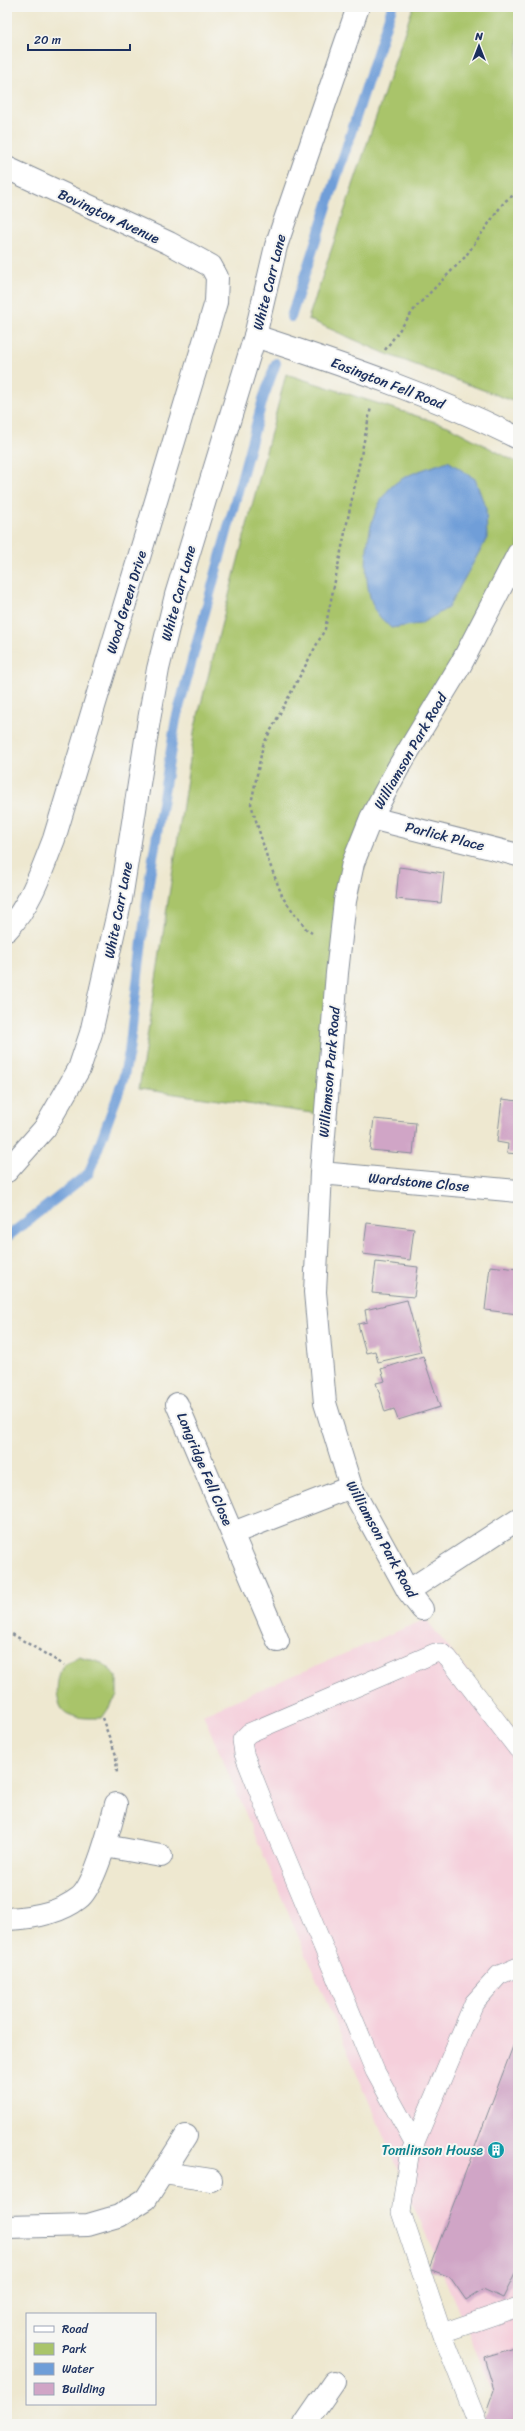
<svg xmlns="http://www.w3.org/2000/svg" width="525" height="2431" font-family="Sriracha,sans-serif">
  <rect width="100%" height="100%" fill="#f6f6f2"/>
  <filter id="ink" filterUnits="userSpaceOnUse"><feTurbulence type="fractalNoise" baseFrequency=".025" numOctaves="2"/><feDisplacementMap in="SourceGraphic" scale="8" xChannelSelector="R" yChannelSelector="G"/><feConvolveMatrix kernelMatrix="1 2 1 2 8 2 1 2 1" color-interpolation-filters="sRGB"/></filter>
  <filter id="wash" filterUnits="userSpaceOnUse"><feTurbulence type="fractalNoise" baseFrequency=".012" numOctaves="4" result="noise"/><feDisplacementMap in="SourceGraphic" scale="16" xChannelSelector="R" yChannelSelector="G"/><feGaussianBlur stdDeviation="0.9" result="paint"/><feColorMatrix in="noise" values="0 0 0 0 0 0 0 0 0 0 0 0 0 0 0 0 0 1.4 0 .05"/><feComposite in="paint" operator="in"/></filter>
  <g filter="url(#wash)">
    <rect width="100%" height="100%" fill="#eee8d0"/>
    <path fill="#f5cfdb" d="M426 1619 518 1736V2424H507L203 1714Z"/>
    <path fill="#a9c46a" stroke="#627a64" d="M413 7H518V403L384 353 308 319Z
      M286 374 448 426 518 463V554L353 863 326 1115 139 1089 195 727Z
      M79 1656 102 1663 117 1676V1696L102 1718C91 1718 78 1719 68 1714 53 1707 56 1677 63 1666 66 1662 75 1659 79 1656Z"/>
    <path fill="#6f9ed8" stroke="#45669b" d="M448 461 475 479 486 509 487 538 448 608 420 624 391 628C386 623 378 616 375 610 359 578 365 511 392 486 406 473 430 468 448 461Z"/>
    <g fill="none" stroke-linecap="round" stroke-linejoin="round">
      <path stroke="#6f9ed8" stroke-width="10" d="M291 317 392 7
        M7 1237 89 1173 123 1080 129 1052 149 882 176 719 263 399 276 363"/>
    </g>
    <g id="blocks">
      <path fill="#d0a5c6" d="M399 867 444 873 441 903 396 899Z
        M502 1099 518 1101V1154L507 1153 508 1144 497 1142Z
        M374 1119 416 1123 413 1154 370 1150Z
        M367 1223 414 1229 410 1260 363 1254Z
        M376 1262 418 1267 414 1297 372 1293Z
        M490 1266 518 1269V1314L485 1310Z
        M407 1300 421 1352 378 1362 375 1351 366 1353 362 1339 358 1324 367 1322 365 1310Z
        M423 1356 440 1407 398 1420 394 1409 385 1412 381 1398 376 1383 385 1381 381 1369Z
        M518 2033V2268L503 2298 483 2289 466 2300 450 2277 429 2269Z
        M518 2347V2424H494L483 2420 494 2390 484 2357Z"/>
    </g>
  </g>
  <g filter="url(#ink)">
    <use href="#blocks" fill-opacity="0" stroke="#848c97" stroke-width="1"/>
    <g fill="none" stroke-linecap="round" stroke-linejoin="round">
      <g stroke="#848c97" stroke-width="20">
        <path id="service" d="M415 2144 375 2071 267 1812 244 1754 242 1740 249 1733 435 1653H441L448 1658 518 1749
          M442 2333 518 2307
          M478 2424 442 2333 401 2212 409 2156 474 2003 499 1975 518 1967"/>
      </g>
      <g stroke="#848c97" stroke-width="24">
        <path id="minor" d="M7 168 169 243 211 266 217 277 216 302 54 839C42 870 30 906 7 930
          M255 336C344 365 434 396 518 438
          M371 818 518 855
          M321 1173 518 1191
          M177 1404 278 1641
          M233 1533 351 1487
          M408 1591 518 1519
          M422 1609 408 1591 351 1487 325 1403 315 1292 321 1173 337 973 345 901 353 863 371 818 398 768 461 664 518 554
          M105 1846 161 1856
          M7 1919C31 1918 60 1913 79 1898 95 1886 111 1824 116 1804
          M164 2173 211 2180
          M7 2227 88 2225 119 2216 146 2199 186 2136
          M305 2424 334 2382"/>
      </g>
      <g stroke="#848c97" stroke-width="24">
        <path id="tertiary" d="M7 1171 45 1128 79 1069 91 1033 121 899 149 720 158 669 176 595 255 336 276 246 358 7"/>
      </g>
      <path stroke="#848c97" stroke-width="2.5" stroke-dasharray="3 3" stroke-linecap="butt" d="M385 350 416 307 465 257 504 202 518 192
        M312 933 307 930 283 898 267 857 251 804 263 745 325 629 371 407
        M7 1631 64 1665
        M102 1718 116 1755 117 1775"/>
      <use href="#service" stroke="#fff" stroke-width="19"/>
      <use href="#minor" stroke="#fff" stroke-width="22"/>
      <use href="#tertiary" stroke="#fff" stroke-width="22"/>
    </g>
  </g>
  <defs>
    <g id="building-disc" transform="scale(0.9)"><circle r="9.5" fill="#0f9aa8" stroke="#f6f6f2"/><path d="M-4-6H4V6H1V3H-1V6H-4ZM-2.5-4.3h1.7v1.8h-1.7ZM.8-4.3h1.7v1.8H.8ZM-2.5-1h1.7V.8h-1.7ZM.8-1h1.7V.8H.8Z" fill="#fff"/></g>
  </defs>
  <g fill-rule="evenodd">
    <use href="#building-disc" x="496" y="2150"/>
  </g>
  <g text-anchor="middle" stroke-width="4" stroke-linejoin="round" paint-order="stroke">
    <g font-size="14" fill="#1b2f5e" stroke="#f6f6f2">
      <text transform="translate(109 216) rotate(25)" y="5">Bovington Avenue</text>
      <text transform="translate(269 282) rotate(-76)" y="5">White Carr Lane</text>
      <text transform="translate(388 383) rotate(21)" y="5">Easington Fell Road</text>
      <text transform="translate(178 593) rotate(-75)" y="5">White Carr Lane</text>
      <text transform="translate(126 602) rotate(-73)" y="5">Wood Green Drive</text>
      <text transform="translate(410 751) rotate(-60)" y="5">Williamson Park Road</text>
      <text transform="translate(445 836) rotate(14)" y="5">Parlick Place</text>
      <text transform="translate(118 910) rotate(-79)" y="5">White Carr Lane</text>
      <text transform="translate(329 1072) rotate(-85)" y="5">Williamson Park Road</text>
      <text transform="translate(419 1182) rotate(5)" y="5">Wardstone Close</text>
      <text transform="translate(205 1469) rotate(67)" y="5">Longridge Fell Close</text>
      <text transform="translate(382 1539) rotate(61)" y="5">Williamson Park Road</text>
    </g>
    <g font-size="14" fill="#0d838f" stroke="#f6f6f2" text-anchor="end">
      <text x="483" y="2155">Tomlinson House</text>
    </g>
  </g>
  <rect width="525" height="2431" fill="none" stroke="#f6f6f2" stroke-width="24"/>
  <rect x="26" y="2313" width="130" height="92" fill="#f6f6f2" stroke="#9ea6b7"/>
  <rect x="34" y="2326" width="20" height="6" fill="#ffffff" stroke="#9ea6b7"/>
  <text x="62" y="2333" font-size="12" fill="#1b2f5e">Road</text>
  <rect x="34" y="2343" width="20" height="12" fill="#a9c46a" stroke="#9ea6b7"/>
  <text x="62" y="2353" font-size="12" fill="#1b2f5e">Park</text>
  <rect x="34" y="2363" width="20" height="12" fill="#6f9ed8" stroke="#9ea6b7"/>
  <text x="62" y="2373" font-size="12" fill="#1b2f5e">Water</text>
  <rect x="34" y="2383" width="20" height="12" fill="#d0a5c6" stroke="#9ea6b7"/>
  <text x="62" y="2393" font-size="12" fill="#1b2f5e">Building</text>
  <g transform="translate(479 46)" stroke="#f6f6f2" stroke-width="3" paint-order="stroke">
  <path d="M0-3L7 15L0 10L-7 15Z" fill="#1b2f5e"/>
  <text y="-6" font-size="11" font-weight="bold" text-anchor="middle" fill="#1b2f5e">N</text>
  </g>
  <path d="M28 44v6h102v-6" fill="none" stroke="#1b2f5e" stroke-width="2"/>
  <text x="34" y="44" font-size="12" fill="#1b2f5e" stroke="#f6f6f2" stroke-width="3" paint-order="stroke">20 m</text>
</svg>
